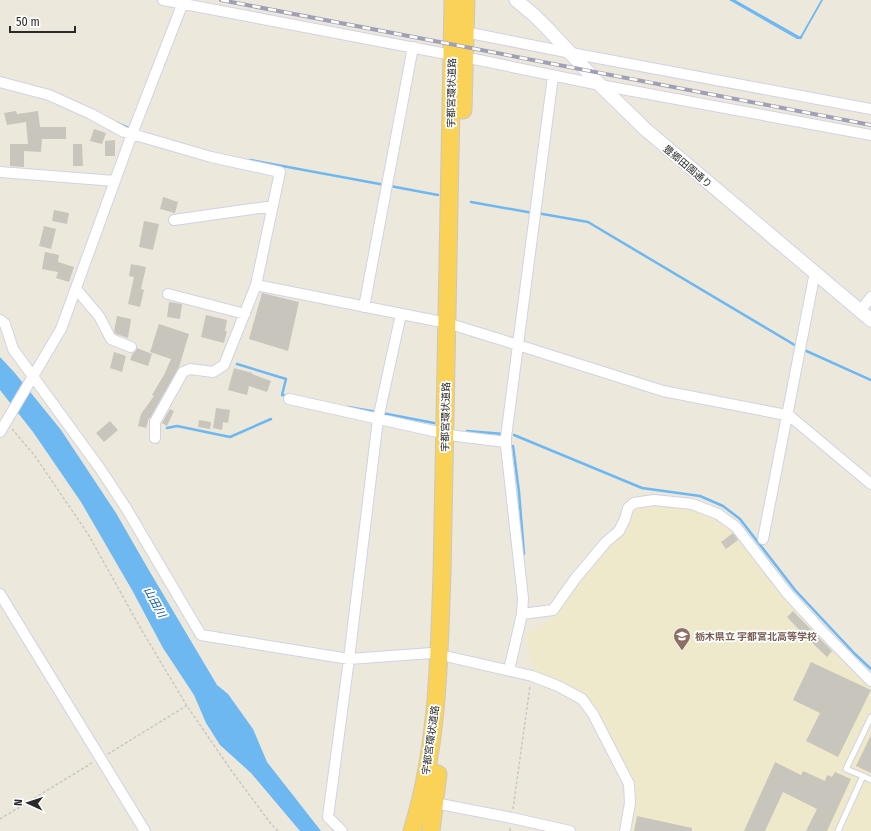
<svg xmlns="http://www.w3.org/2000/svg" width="871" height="831" font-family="'Fira Sans Condensed','Noto Sans JP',sans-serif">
  <rect width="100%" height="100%" fill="#ede8dc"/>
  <path fill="#efe9cb" d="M661 504 699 511 734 532 794 607 853 671 871 688V831H630L634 814 633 786 622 757 590 701 571 686 533 670 526 633 551 620 633 507Z"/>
  <path fill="#6db8f1" d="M729 0H732L798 38 800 37 821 0H823L801 39H797Z
    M0 357 14 372 61 430 116 513 147 567 217 685 228 694 253 729 267 762 321 831H300L251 773 220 745 206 723 194 695 163 648 132 590 81 502 33 432 0 390Z"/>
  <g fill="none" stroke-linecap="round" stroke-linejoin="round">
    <path stroke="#6db8f1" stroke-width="2.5" d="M733 0 800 38 801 37
      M117 123 131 129
      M250 160 385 185
      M390 186 438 195
      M471 202 533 213
      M537 213 588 222 798 347
      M802 349 871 380
      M237 364 286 379 282 395 289 396
      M348 407 377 412
      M382 413 434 423
      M167 428 177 426 230 437 271 419
      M467 431 504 434
      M514 435 642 488 700 496 723 506 740 519 795 590 855 654 871 669
      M513 446 519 492 524 554"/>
  </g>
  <path fill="#c8c5bc" d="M16 111 17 114 38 111 40 127H66V139H42L41 152 24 151V167L10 166V144H28L26 122 7 125 4 113Z
    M94 129 106 133 102 144 90 141Z
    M115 140V156H105V141Z
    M73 144H82L83 166H73Z
    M163 197 178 202 175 213 160 209Z
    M54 210 69 213 67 224 52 221Z
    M144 221 159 224 153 250 139 247Z
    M44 226 56 229 51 249 39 246Z
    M45 252 59 255 58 262 74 267 69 282 56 278 58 272 42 269Z
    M131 264 146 267 141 289 144 290 140 307 128 304 134 277 129 276Z
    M262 293 299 302 288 351 249 339Z
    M169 302 182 304 180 319 167 317Z
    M206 315 227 320 225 331H227L224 343 201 337Z
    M117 316 131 319 128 338 116 334 114 331Z
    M159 324 189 334 179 367 150 418H149L146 428 138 426 141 414 154 396 152 395 165 373 171 359 150 352Z
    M137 348 152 354 148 366 130 360 133 353 135 352Z
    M114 352 126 356 122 372 110 368Z
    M234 368 252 373V374L271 381 267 392 249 386 247 395 228 390Z
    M216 408 230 410 228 423 223 422 222 430 213 428Z
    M170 409 174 411 167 426 162 423Z
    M199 420 211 422 210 429 198 427Z
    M110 421 118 430 104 442 96 433Z
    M733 533 738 540 726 549 721 542Z
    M793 611 832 651 827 657 806 637 787 617Z
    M811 662 871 690 838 757 806 741 820 713 793 700Z
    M871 735V773L856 766Z
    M775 762 801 775 803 771 825 781 827 775 832 777 835 772 851 779 827 831H806L817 809 783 792 765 831H744Z
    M637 816 692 828V831H634Z"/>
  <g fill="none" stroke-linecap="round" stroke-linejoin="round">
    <g stroke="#d1d2e4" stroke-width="7">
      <path id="service" d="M863 776 846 769 871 717
        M838 831 863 776 871 780"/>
    </g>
    <g stroke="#d1d2e4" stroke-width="12">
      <path id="minor" d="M163 0 452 55
        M465 32 571 53 871 109
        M464 57 600 85 871 135
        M0 82 49 95 91 114 124 132 132 134 211 157 280 172 256 285 447 323 518 345 663 391 786 415 791 417 871 484
        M0 172 115 181
        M174 220 273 206
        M76 289 99 316 111 339 131 347
        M168 294 245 314
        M364 307 413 47
        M860 311 871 297
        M0 320 5 324 13 349 101 470 126 508 201 635 349 659 432 653 532 676 558 686 582 699 593 714 629 784 630 803 625 831
        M289 399 456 436 506 442
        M0 432 61 329 132 134 184 0
        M155 438V422L183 372 190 369 213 372 224 365 256 285
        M763 539 815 272
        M0 594 145 831
        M522 614 553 610 575 579 606 542 619 531 625 519 628 508 634 503 654 500 692 504 718 514 736 527 787 593 823 632 871 681
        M509 670 522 614 523 598 506 446V437L553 76
        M435 803 512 818 570 831
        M342 831 328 817 349 659 378 419 401 314"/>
    </g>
    <g stroke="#d1d2e4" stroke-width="15">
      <path id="tertiary" d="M516 0 534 15 547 28 600 85 645 129 871 320"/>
    </g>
    <g stroke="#c8c8c8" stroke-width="19">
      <path id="trunk" d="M463 110 466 0
        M412 831C438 748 439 660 442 574L453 0
        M431 831 438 774"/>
    </g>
    <path stroke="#c8c8c8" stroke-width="1.5" stroke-dasharray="3 2" stroke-linecap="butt" d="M12 429 35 456 88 534 141 629 187 706 231 770 271 824 278 831
      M108 754 186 706
      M513 809 530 686
      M0 819 92 763
      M510 831V827"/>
    <use href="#service" stroke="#fff" stroke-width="5"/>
    <use href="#minor" stroke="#fff" stroke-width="10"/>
    <use href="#tertiary" stroke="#fff" stroke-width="13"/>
    <use href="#trunk" stroke="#fad258" stroke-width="17"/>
    <g stroke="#9f9fb5" stroke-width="4">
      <path id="rail" d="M221 0 871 125"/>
    </g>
    <use href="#rail" stroke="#fff" stroke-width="2.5" stroke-dasharray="8" stroke-linecap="butt"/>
  </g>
  <defs>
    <g id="school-pin" transform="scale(0.9)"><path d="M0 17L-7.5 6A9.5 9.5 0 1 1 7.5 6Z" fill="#8d6e63" stroke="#fff"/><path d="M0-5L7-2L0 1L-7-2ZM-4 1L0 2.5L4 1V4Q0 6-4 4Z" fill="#fff"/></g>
  </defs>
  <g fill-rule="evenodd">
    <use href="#school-pin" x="682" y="636"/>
  </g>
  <g text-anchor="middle" stroke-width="3.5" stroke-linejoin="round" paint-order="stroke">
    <g font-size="10" fill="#2a2a2a" stroke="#fff">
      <text transform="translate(451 93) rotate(-89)" y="4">宇都宮環状道路</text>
      <text transform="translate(688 166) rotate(40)" y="4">豊郷田園通り</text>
      <text transform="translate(445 417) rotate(-89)" y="4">宇都宮環状道路</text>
      <text transform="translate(430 740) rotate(-82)" y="4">宇都宮環状道路</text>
    </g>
    <g font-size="10" font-weight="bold" fill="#785e54" stroke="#fff" text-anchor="start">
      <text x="695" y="640">栃木県立 宇都宮北高等学校</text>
    </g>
    <g font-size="11" font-style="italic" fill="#0a539f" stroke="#fff">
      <text transform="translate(155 602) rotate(61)" y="4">山田川</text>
    </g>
  </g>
  <g transform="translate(28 803) rotate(273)" stroke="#ffffff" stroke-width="3" paint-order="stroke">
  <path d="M0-3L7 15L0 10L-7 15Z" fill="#2a2a2a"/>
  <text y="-6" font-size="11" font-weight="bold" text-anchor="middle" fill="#2a2a2a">N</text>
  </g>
  <path d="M10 26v6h65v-6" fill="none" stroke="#2a2a2a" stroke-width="2"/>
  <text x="16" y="26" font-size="12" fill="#2a2a2a" stroke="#ffffff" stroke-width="3" paint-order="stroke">50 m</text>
</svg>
